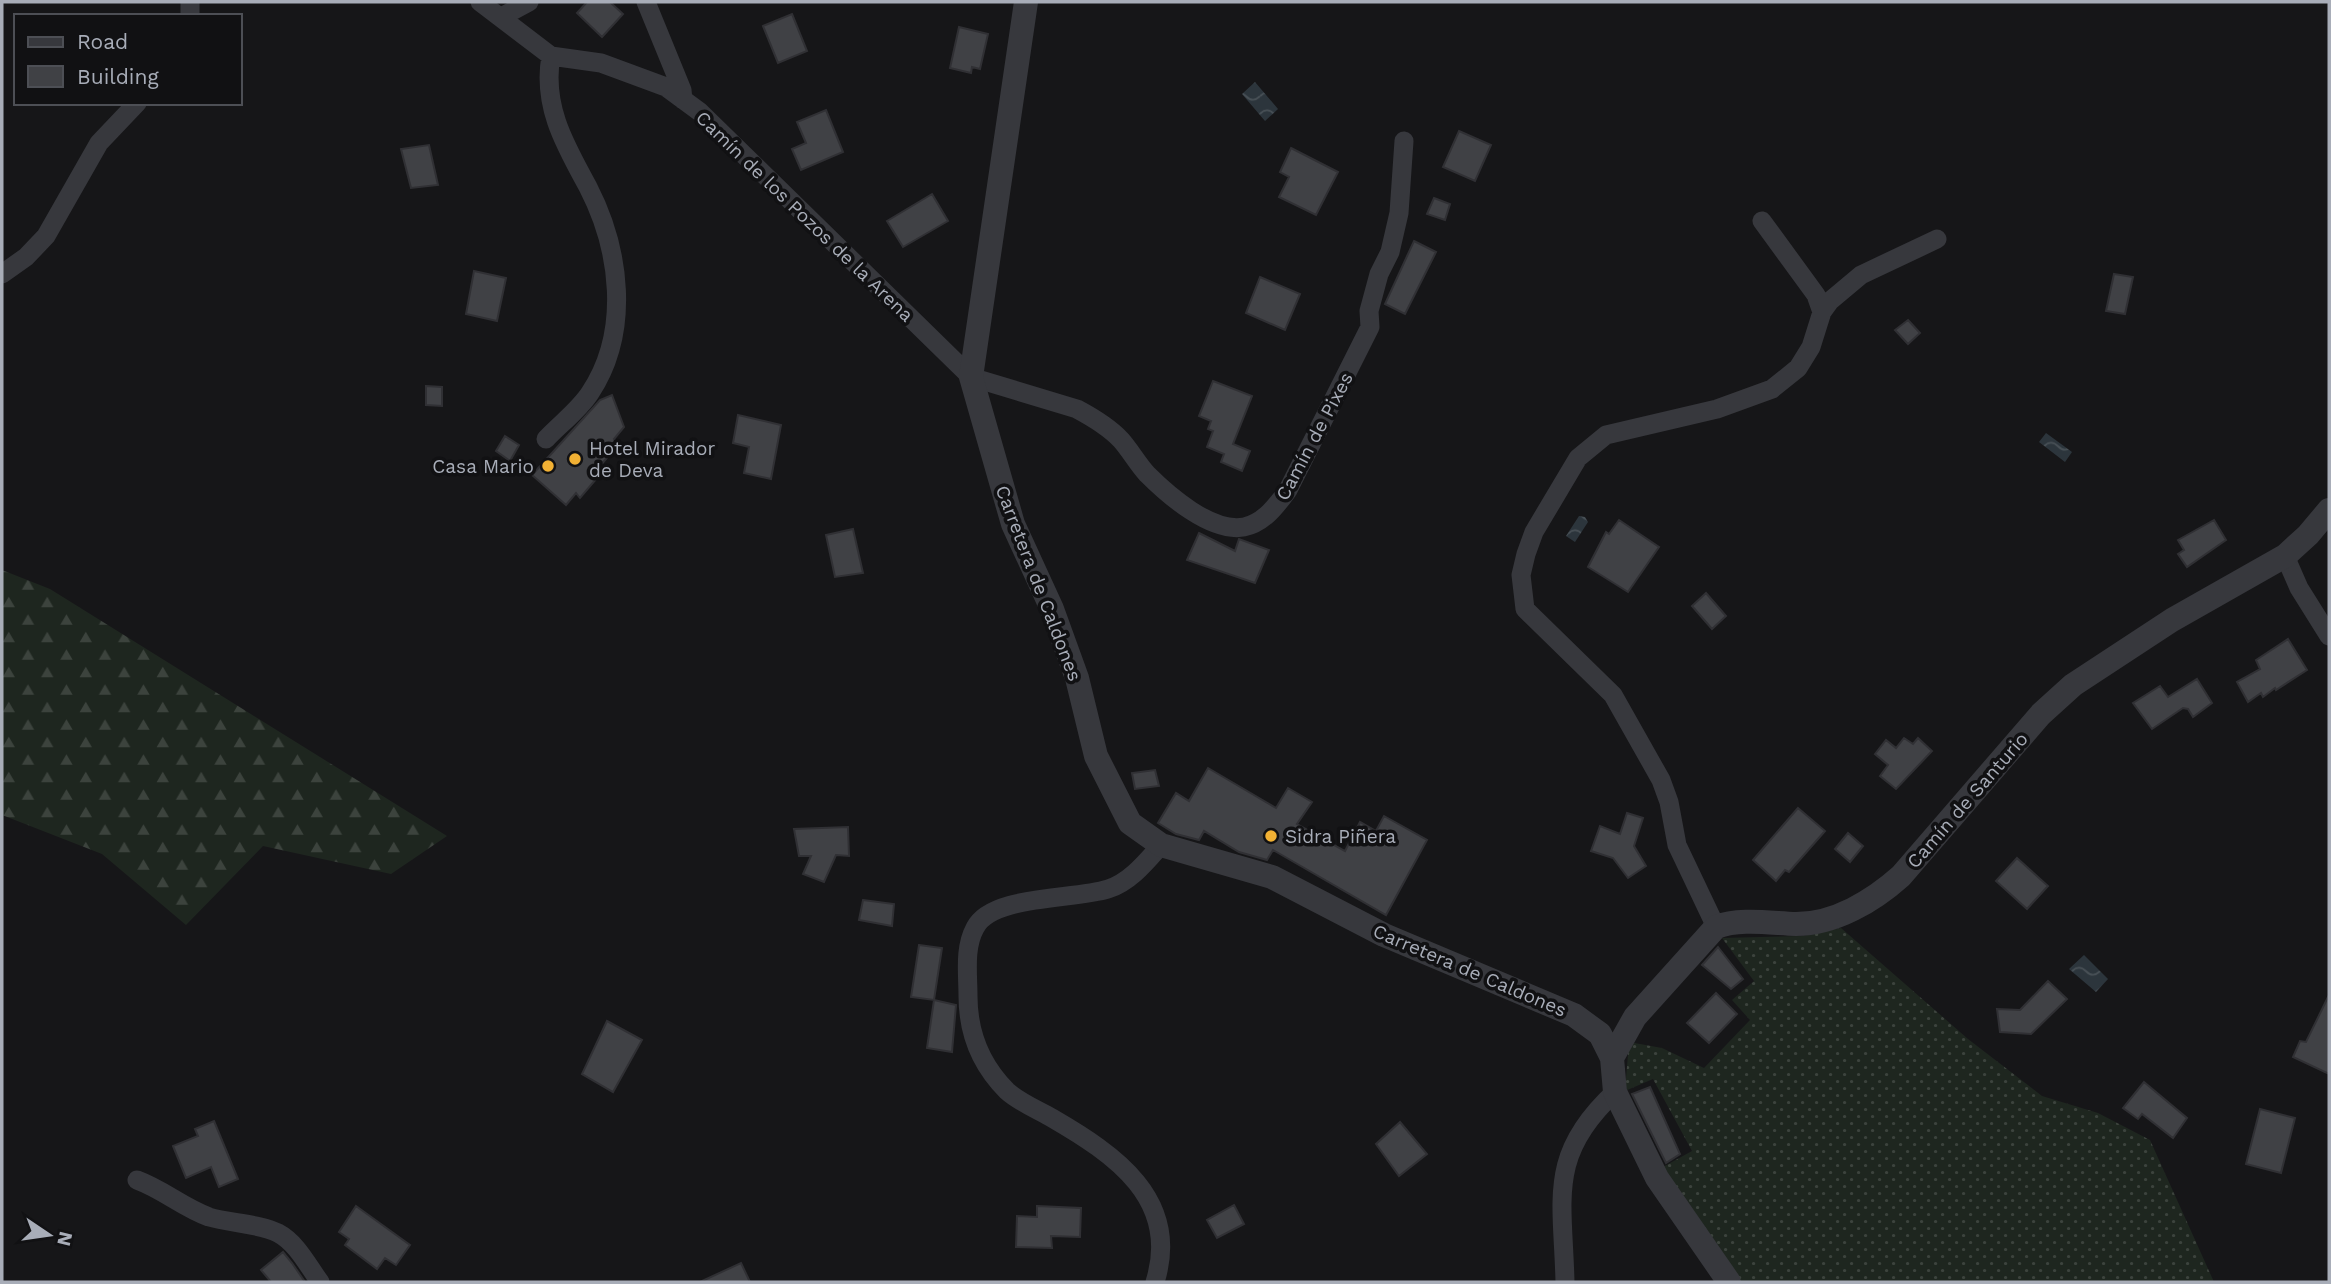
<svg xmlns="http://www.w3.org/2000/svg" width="2331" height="1284" font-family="'Work Sans',sans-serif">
  <defs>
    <pattern id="grass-dots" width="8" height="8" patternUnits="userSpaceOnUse" patternTransform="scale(1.75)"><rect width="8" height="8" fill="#1e261f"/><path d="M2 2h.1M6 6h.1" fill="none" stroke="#3c433d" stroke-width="1.8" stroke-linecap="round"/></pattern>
    <pattern id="forest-firs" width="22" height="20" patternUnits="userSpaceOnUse" patternTransform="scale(1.75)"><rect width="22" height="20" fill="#1e261f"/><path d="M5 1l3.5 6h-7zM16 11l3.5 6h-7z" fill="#3c433d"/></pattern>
    <pattern id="water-waves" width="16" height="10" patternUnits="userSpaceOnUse" patternTransform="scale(1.75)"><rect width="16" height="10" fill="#2c353c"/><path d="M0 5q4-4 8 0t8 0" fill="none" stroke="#485056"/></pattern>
  </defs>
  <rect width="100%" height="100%" fill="#161618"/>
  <path fill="url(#grass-dots)" d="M1841 928 1968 1039 2042 1096 2098 1113 2150 1140 2214 1282H1740L1661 1168 1692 1151 1653 1079 1625 1091 1629 1042 1662 1048 1704 1068 1750 1020 1732 1000 1754 981 1722 938 1803 936Z"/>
  <path fill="url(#forest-firs)" d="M2 570 50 589 447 836 391 874 263 846 186 925 102 854 2 815Z"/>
  <path fill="url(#water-waves)" d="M1255 82 1278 109 1265 121 1242 94Z
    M2046 433 2072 452 2065 462 2039 442Z
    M1579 516 1585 517 1588 522 1575 542 1566 536Z
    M2084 955 2108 979 2096 992 2069 969Z"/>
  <path fill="#404145" stroke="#303034" stroke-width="2" d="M587 2H610L623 14 602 37 577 13Z
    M792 14 807 51 778 63 763 26Z
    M959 27 988 34 980 69 972 67 971 73 950 68Z
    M826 110 843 152 801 170 792 149 806 143 797 122Z
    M1459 131 1491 145 1475 181 1443 167Z
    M429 145 438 185 411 188 401 149Z
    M1291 148 1338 172 1316 215 1279 197 1289 177 1280 172Z
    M932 194 948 221 903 247 887 221Z
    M1434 198 1450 204 1445 220 1427 214Z
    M1414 241 1436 252 1405 314 1385 304Z
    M474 271 506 278 497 321 466 314Z
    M2114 274 2133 277 2125 314 2106 311Z
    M1260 277 1300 294 1285 330 1246 313Z
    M1908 320 1920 333 1908 344 1895 330Z
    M1213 381 1252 396 1233 444 1250 451 1242 471 1221 462 1224 454 1207 447 1213 431 1208 429 1211 421 1199 416Z
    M426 386 442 387V406L426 405Z
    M612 395 624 427 614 439 619 444 593 474 597 478 580 498 576 493 566 505 532 475 600 400Z
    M738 415 781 425 771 479 744 473 749 447 733 443Z
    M505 436 519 445 510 461 496 451Z
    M1619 520 1659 547 1628 592 1588 567 1606 532 1609 534Z
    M2214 520 2226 540 2187 567 2178 554 2184 550 2178 540Z
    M853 529 863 573 835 577 826 535Z
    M1199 533 1235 551 1239 539 1269 550 1255 583 1187 560Z
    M1706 593 1726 616 1712 629 1692 606Z
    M2288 639 2307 670 2276 690 2275 688 2263 697 2261 693 2248 702 2237 682 2260 669 2256 660Z
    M2197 679 2212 703 2193 717 2188 709 2183 708 2152 729 2133 703 2160 686 2168 697Z
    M1904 738 1913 744 1918 738 1932 751 1896 789 1880 776 1888 765 1875 754 1886 740 1896 748Z
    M1208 768 1276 808 1288 788 1312 802 1297 824 1345 851 1360 822 1376 831 1384 816 1427 840 1386 915 1273 850 1267 860 1239 852 1204 831 1199 840 1176 834 1158 823 1176 793 1189 801Z
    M1155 770 1159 786 1135 789 1132 773Z
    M1798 808 1825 831 1789 872 1785 870 1776 881 1753 860Z
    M1627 813 1643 818 1634 846 1646 866 1628 878 1613 858 1591 851 1600 826 1620 834Z
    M848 827 849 856 836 855 824 882 803 874 811 856H799L794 829Z
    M1848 833 1863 846 1850 862 1835 849Z
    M2017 858 2048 886 2027 909 1996 881Z
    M863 900 894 904 892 926 859 920Z
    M919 945 942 948 934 1000 911 997Z
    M1718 947 1743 979 1731 989 1702 965Z
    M2048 981 2067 999 2031 1034 2000 1032 1997 1009 2020 1010Z
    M1716 993 1737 1014 1709 1043 1687 1023Z
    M2329 995V1074L2293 1057 2300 1041 2306 1042Z
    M934 1000 956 1005 952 1052 927 1048Z
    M607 1021 642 1040 613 1092 582 1074Z
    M2144 1082 2187 1118 2173 1138 2142 1114 2138 1119 2123 1108Z
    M1650 1087 1680 1154 1666 1163 1632 1094Z
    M2260 1109 2295 1118 2281 1173 2246 1164Z
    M214 1121 238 1179 219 1187 211 1167 186 1178 173 1146 198 1136 195 1129Z
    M1400 1122 1427 1154 1399 1176 1376 1144Z
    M1234 1205 1244 1224 1217 1238 1207 1220Z
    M356 1206 410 1245 396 1265 385 1258 377 1269 345 1245 349 1239 339 1232Z
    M1037 1206 1081 1208 1080 1237 1051 1236 1052 1248 1016 1247 1017 1216 1037 1217Z
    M283 1252 292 1263 305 1282H271L261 1270Z
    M741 1263 750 1282H700Z"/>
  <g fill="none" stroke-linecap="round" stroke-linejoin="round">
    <path stroke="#37383d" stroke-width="19" d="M190 2V16
      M480 2 551 56 601 63 666 87 700 112 971 377 1077 409C1092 417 1109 427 1121 440 1130 450 1137 463 1147 474 1168 495 1211 533 1244 527 1264 523 1277 505 1288 490L1370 327 1369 311 1379 274 1390 252 1399 213 1404 141
      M646 2 682 90 683 100
      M501 17 529 2
      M1762 221 1816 295 1822 312
      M2 274 26 257 46 236 99 143 137 103
      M546 439C560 424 579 410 590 393 631 331 620 249 588 187 565 145 542 106 551 56
      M2285 556 2299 588 2329 636
      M1716 927 1677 845 1669 802 1661 780 1613 695 1525 609 1521 575 1526 554 1534 532 1578 458 1606 435 1717 409 1772 389 1798 368 1811 347 1822 312 1830 301 1861 275 1937 239
      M137 1180C164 1190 182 1207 209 1217 229 1223 261 1224 278 1233 297 1243 308 1266 320 1282
      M1155 1282C1181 1199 1114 1154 1052 1118 1038 1110 1019 1102 1007 1091 980 1064 968 1033 968 996 968 974 964 948 975 928 991 895 1073 900 1108 889 1130 882 1146 862 1161 845
      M1565 1282C1563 1198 1547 1155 1615 1092"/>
    <path stroke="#37383d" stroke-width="24" d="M1026 2 971 377 1013 524 1052 609 1077 678 1096 756 1130 823 1161 845 1272 877 1384 935 1574 1015 1600 1034 1612 1058 1615 1092 1657 1178 1729 1282
      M1612 1058 1635 1017 1716 927C1740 918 1769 923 1796 924 1835 924 1873 901 1901 876L2041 714 2073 685 2172 620 2285 556 2308 535 2329 510"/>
  </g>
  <g fill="#f2b134" stroke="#111113" stroke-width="2.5">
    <circle cx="575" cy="459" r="7"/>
    <circle cx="548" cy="466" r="7"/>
    <circle cx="1271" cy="836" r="7"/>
  </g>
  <g text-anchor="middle" stroke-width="7" stroke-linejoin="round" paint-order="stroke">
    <g font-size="19" fill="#a8adb8" stroke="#111113">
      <text transform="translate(805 216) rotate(44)" y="7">Camín de los Pozos de la Arena</text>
      <text transform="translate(1314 436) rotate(-62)" y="7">Camín de Pixes</text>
      <text transform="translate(1039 583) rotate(69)" y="7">Carretera de Caldones</text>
      <text transform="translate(1967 800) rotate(-49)" y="7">Camín de Santurio</text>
      <text transform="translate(1470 970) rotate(23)" y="7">Carretera de Caldones</text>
    </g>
    <g font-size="19" fill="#a8adb8" stroke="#111113" text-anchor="start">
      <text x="589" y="455">Hotel Mirador<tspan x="589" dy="22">de Deva</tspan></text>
      <text x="534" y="473" text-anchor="end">Casa Mario</text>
      <text x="1285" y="843">Sidra Piñera</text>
    </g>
  </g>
  <rect width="2331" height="1284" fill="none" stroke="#a8adb8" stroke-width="7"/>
  <rect x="14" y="14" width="228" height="91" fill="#111113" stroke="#4d4f55" stroke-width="2"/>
  <rect x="28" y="37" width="35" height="10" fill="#37383d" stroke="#4d4f55" stroke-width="2"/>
  <text x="77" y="49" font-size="21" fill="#a8adb8">Road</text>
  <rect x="28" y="66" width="35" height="21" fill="#404145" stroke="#4d4f55" stroke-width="2"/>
  <text x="77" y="84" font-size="21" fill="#a8adb8">Building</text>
  <g transform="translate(49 1235) rotate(103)" stroke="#111113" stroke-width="5" paint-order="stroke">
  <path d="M0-5L12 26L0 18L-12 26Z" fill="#a8adb8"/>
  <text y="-10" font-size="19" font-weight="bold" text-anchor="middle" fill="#a8adb8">N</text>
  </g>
</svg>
